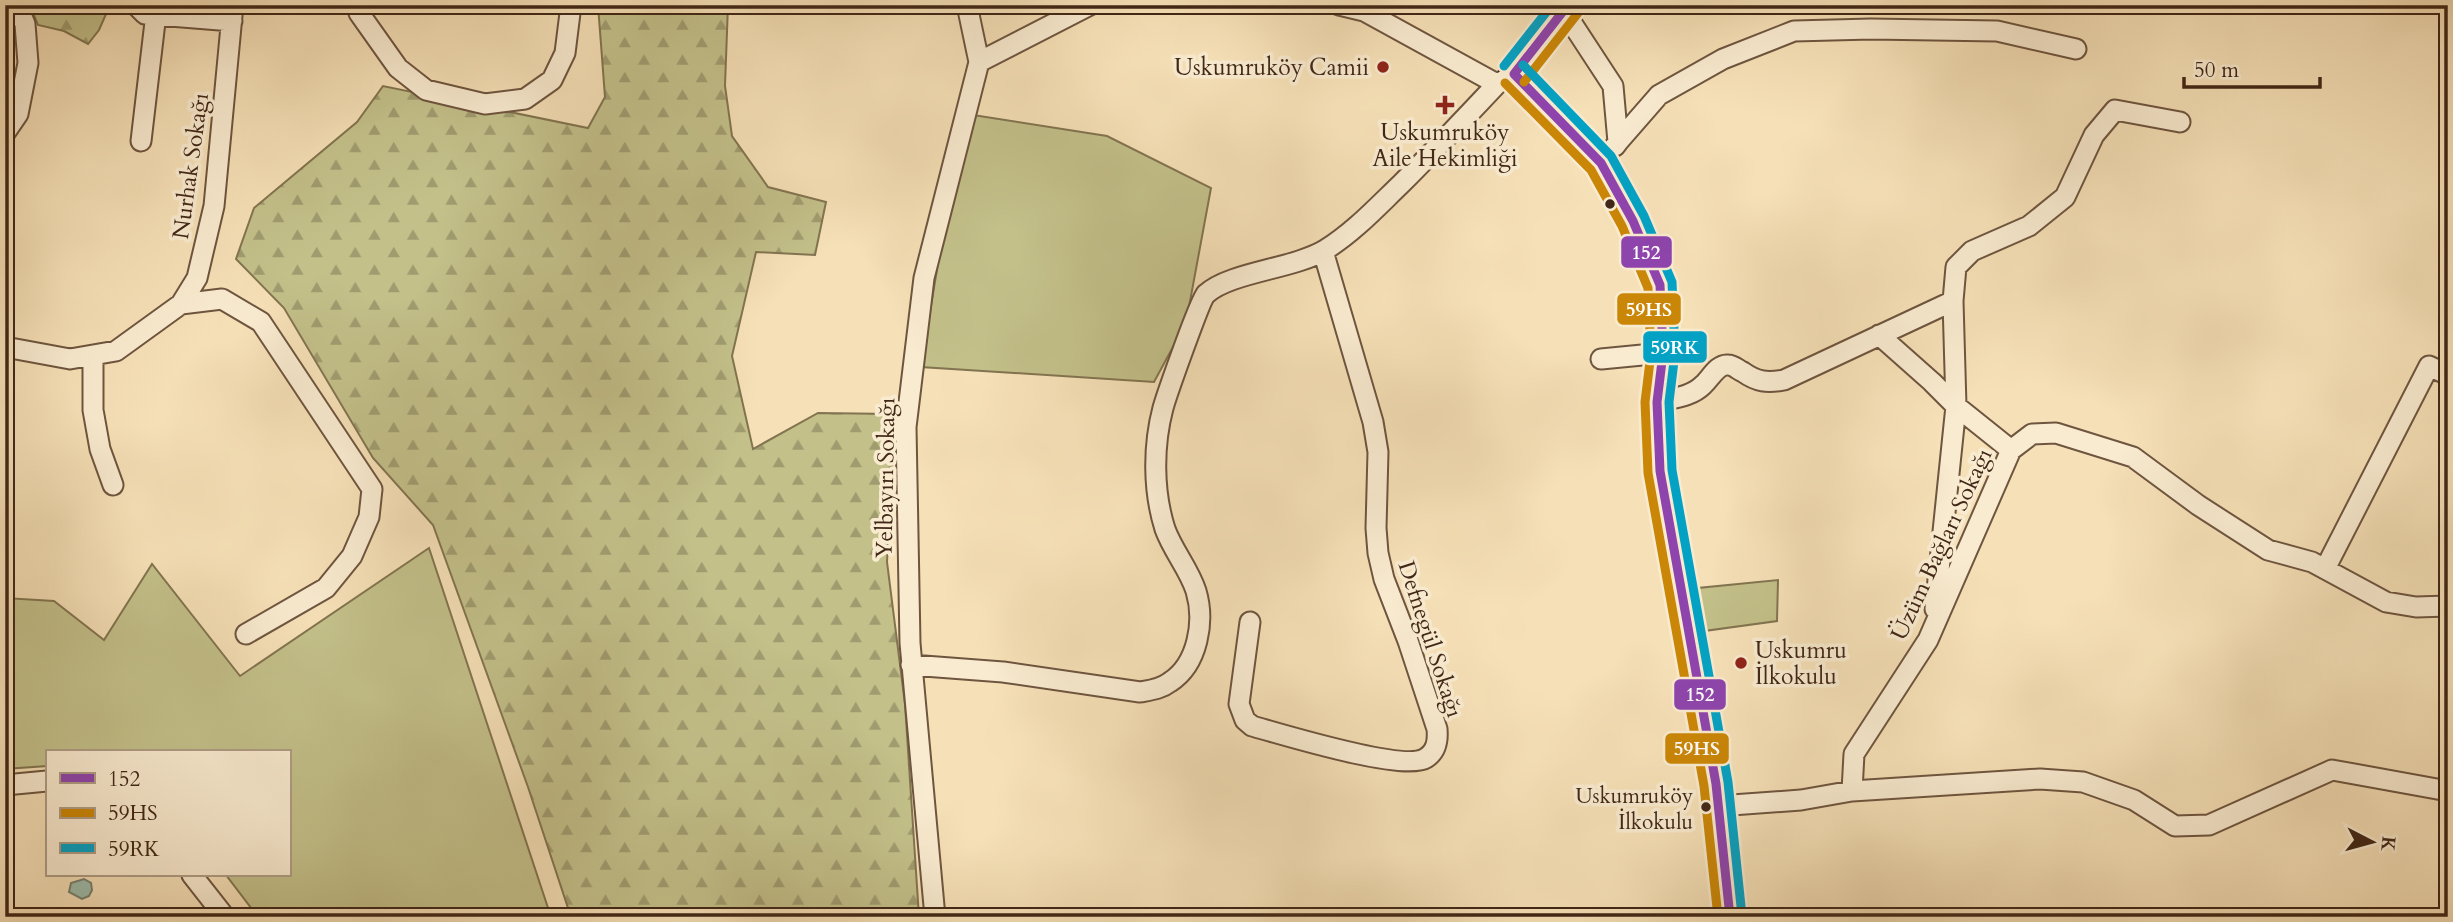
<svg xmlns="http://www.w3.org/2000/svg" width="2453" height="922" font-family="Cardo,serif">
  <defs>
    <pattern id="forest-firs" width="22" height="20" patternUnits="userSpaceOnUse" patternTransform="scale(1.75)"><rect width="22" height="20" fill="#c3c08a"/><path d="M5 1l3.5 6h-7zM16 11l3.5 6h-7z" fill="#a09c70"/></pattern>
    <pattern id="water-ripples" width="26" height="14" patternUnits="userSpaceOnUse" patternTransform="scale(1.75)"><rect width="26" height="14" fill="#9dbdac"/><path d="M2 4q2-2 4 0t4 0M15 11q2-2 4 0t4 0" fill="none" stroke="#829a8b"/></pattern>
  </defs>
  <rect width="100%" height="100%" fill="#f6e0b7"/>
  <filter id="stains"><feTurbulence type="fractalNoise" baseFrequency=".00286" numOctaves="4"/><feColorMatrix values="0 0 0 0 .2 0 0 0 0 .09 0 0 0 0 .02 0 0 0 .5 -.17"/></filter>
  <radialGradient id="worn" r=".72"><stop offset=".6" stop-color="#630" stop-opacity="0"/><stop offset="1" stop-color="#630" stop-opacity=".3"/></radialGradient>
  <path fill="#c3c08a" stroke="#827450" stroke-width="2" d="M973 115 1107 136 1211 188 1186 323 1154 382 921 367 941 245Z
    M429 548 551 917H258L226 875H289V752H47V766L5 769V598L54 601 104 640 152 564 240 676Z
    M1778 580 1777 621 1704 631 1698 588Z"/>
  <path fill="url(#forest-firs)" stroke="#827450" stroke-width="2" d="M30 5H110L99 30 88 44 64 31 38 25Z
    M598 5H728L725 86 732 136 768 187 826 202 815 255 756 252 732 356 753 449 818 413 895 414 887 562 905 704 919 917H571L528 787 433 525 373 458 284 308 236 259 254 208 357 122 383 86 588 128 605 97Z"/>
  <path fill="url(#water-ripples)" stroke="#788170" stroke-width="2" d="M84 879 91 883 92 890 89 896 82 899 69 892 71 883Z"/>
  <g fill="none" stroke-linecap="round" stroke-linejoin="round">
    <g stroke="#6e553f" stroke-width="23">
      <path id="street" d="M136 5 145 14 232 21
        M357 5 359 13 398 68 426 90 485 104 525 99 552 80 565 53 571 5
        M1339 5 1364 11 1497 84 1508 78
        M1560 5 1613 86 1618 142 1615 146
        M979 62 1090 5
        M5 133 18 114 28 63 25 24 17 5
        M141 141 157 5
        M1618 142 1659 95 1723 59 1794 31 1871 29 1997 31 2076 49
        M181 304 222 299 261 322 372 489 369 517 352 556 326 588 246 634
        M1879 335 1932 382 1956 406 2011 450
        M5 347 70 359 116 351 181 304 197 278 214 206 233 5
        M93 355V410L100 449 113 485
        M1601 359 1663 353
        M1657 402C1673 398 1691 397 1703 385 1711 378 1717 364 1728 365 1734 365 1738 370 1743 372 1757 382 1767 383 1784 380L1953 301
        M2325 569 2429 366 2448 375
        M1935 609 1956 406 1953 301 1956 267 1972 251 2029 226 2065 197 2094 135 2115 110 2180 122
        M1250 622 1239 704 1245 720 1252 726C1281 734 1404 772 1426 758 1437 751 1438 740 1437 729L1408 641 1384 579 1378 553 1376 528 1378 452 1373 422 1323 251
        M911 665 1003 672 1140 692C1151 690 1161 689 1170 682 1198 664 1205 621 1196 591 1189 569 1173 551 1165 529 1153 491 1153 446 1163 408 1167 394 1200 300 1206 294 1230 272 1293 269 1325 250 1354 232 1377 207 1401 184 1434 151 1465 118 1497 84
        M5 785 47 781
        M1852 791 1854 754 1928 640 2011 450 2032 434 2056 433 2133 457 2198 505 2268 550 2312 562 2386 602 2416 607 2448 606
        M1718 806 1801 800 1852 791 2040 779 2083 782 2134 800 2175 826 2209 825 2332 770 2448 791
        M192 875 225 917
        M935 917 910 643 906 427 924 278 979 62 967 5"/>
    </g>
    <g stroke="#412717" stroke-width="32">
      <path id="secondary" d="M1568 5 1514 74 1601 163 1633 221 1660 285 1663 353 1657 402 1660 471 1716 784 1730 917"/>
    </g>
    <use href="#street" stroke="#f9ebd0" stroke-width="19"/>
    <use href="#secondary" stroke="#f9ebd0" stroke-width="28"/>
    <g stroke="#f9ebd0" stroke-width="14">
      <path id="bus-1" d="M1514 74 1601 163 1633 221 1660 285 1663 353 1657 402 1660 471 1716 784 1730 917
        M1514 74 1568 5"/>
    </g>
    <g stroke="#f9ebd0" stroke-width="14">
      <path id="bus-2" d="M1524 82 1578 13
        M1505 83 1591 170 1622 226 1648 288 1651 353 1645 402 1648 473 1704 786 1718 917"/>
    </g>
    <g stroke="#f9ebd0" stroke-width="14">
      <path id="bus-3" d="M1523 65 1611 156 1644 216 1672 282 1675 353 1669 402 1672 470 1728 782 1742 916
        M1504 66 1552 5"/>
    </g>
    <use href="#bus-1" stroke="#8e44ad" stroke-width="9"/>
    <use href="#bus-2" stroke="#ca8606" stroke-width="9"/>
    <use href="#bus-3" stroke="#03a2c5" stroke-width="9"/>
  </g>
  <g fill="#8f2418" stroke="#f9ebd0" stroke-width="2.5">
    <circle cx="1383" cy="67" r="7"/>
    <path d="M1441.5 94.5h7v7h7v7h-7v7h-7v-7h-7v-7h7z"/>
    <circle cx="1741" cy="663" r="7"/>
  </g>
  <g fill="#412717" stroke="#f9ebd0" stroke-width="2.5">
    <circle cx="1610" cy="204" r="6"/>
    <circle cx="1706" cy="807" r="6"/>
  </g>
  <g text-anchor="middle" stroke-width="7" stroke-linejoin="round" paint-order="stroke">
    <g font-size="21" fill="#412717" stroke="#f9ebd0" text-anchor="end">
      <text x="1693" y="803">Uskumruköy<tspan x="1693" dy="26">İlkokulu</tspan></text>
    </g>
    <g font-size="23" fill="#412717" stroke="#f9ebd0" text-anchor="end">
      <text x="1369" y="75">Uskumruköy Camii</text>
      <text x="1445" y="140" text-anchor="middle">Uskumruköy<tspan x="1445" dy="26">Aile Hekimliği</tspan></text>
      <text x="1755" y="658" text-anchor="start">Uskumru<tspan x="1755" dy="26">İlkokulu</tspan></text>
    </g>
    <g font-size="23" fill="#412717" stroke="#f9ebd0">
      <text transform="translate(190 166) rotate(-82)" y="8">Nurhak Sokağı</text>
      <text transform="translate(885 478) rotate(-89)" y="8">Yelbayırı Sokağı</text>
      <text transform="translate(1941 544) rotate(-65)" y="8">Üzüm Bağları Sokağı</text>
      <text transform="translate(1431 639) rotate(72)" y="8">Defnegül Sokağı</text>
    </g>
  </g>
  <g stroke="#f9ebd0" stroke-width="2.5">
    <rect x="1620" y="235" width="53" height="34" rx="7" fill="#8e44ad"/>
    <rect x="1616" y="292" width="66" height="34" rx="7" fill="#ca8606"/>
    <rect x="1642" y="330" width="66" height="34" rx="7" fill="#03a2c5"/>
    <rect x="1673" y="678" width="54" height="33" rx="7" fill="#8e44ad"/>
    <rect x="1664" y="732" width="66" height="33" rx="7" fill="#ca8606"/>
  </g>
  <g font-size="19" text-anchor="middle" font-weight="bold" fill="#fff">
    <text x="1646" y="259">152</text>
    <text x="1649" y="316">59HS</text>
    <text x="1675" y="354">59RK</text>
    <text x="1700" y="701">152</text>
    <text x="1697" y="755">59HS</text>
  </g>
  <rect width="2453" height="922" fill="none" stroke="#f6e0b7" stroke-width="28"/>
  <rect x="7" y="7" width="2439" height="908" fill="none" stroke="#412717" stroke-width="3.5"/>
  <rect x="14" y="14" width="2425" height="894" fill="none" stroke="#412717" stroke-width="2"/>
  <rect x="46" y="750" width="245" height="126" fill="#f9ebd0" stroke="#af9d86" stroke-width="2"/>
  <rect x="60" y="773" width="35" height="10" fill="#8e44ad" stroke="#af9d86" stroke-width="2"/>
  <text x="108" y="786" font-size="21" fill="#412717">152</text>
  <rect x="60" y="808" width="35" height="10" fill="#ca8606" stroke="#af9d86" stroke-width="2"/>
  <text x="108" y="820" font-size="21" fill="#412717">59HS</text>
  <rect x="60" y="843" width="35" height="10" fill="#03a2c5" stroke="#af9d86" stroke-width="2"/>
  <text x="108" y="856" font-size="21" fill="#412717">59RK</text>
  <g transform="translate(2372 842) rotate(96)" stroke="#f9ebd0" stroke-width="5" paint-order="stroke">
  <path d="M0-5L12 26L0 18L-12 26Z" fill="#412717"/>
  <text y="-10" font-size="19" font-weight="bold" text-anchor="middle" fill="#412717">K</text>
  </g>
  <path d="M2184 77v10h136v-10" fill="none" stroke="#412717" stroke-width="3.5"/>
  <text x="2194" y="77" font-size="21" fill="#412717" stroke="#f9ebd0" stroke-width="5" paint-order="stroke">50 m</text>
  <rect width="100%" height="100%" filter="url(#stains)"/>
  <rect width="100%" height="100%" fill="url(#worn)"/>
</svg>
